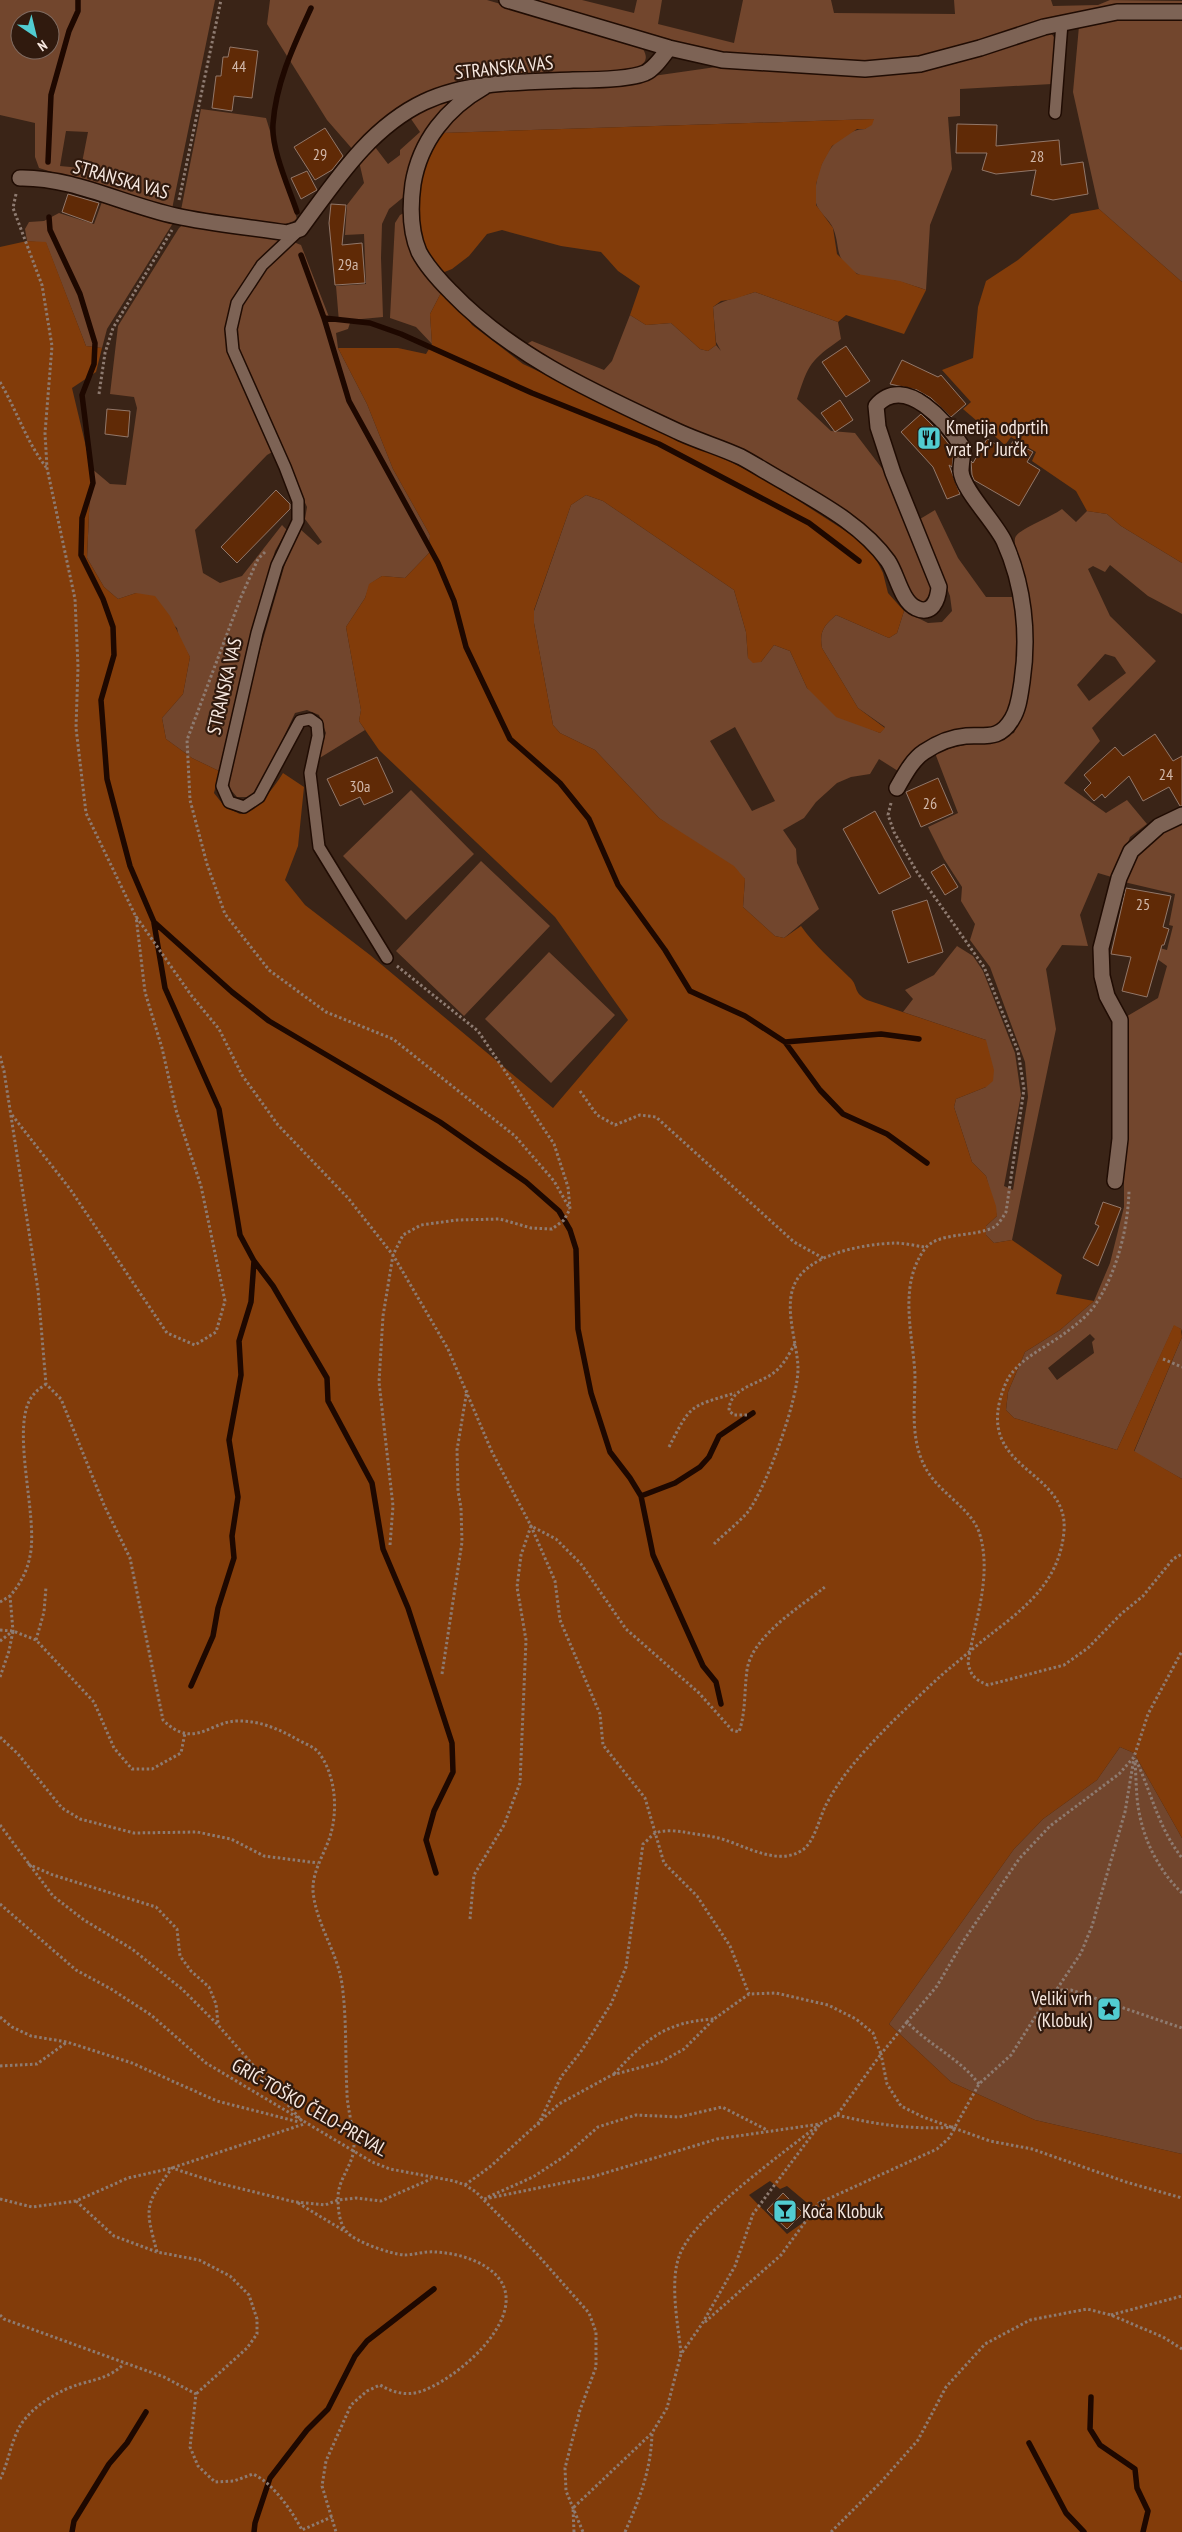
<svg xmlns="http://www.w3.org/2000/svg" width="1182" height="2532" font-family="'PT Sans Narrow',sans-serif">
  <rect width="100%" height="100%" fill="#3a2417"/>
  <path fill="#72462d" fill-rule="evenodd" d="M0 0H215L172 209 39 168 35 157V123L0 115ZM20 20H50V50H20ZM66 131 88 132 81 168 60 166Z
    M270 0H487L640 45C657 66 633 69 616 73 557 75 464 69 414 102 393 116 374 135 354 151L327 120 267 24Z
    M534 0H582L634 13 637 0H662L658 24 734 43 743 0H831L834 13 955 14 954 0H1051L1053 6 1098 5 1110 0 1182 1V5L1110 6 910 60 869 63 722 53 693 48Z
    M1151 17 1182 19V282L1099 209 1073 92 1079 26 1093 22Z
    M1051 33 1056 40 1052 84 960 89V116L948 117 952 169 930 225 926 290C918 287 909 284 901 282 887 278 869 281 856 273 833 259 841 247 833 228 829 219 818 212 816 203 812 173 831 130 865 129L874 119 442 133 458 111 491 90 604 83 716 67 842 73Z
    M445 98 449 102 435 120 406 195 389 209 382 224 381 258 383 317 351 320 348 329 336 333 338 348 367 404 393 469 430 535 429 553 405 578 382 576 370 584 365 598 346 627 361 710 359 721 365 730 318 759 326 733 319 715 307 710 295 713 261 785 249 797H237L230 789 228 774 260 650 291 543 300 529 318 545 322 542 305 519 307 507 236 350C235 337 234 324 238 311 244 289 275 256 291 241L301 245 331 322H339L336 286 366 284 364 234 345 235 347 205 364 183 358 157 372 143 388 164 400 155V150L420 132 409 116Z
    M201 109 266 118 297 219C276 235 208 215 181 210Z
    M103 199 173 223 107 329 102 348 86 346 46 243 27 241 25 229 29 222 44 221 59 213 94 224Z
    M406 212 407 241 415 258 442 291 430 314 432 344 416 327 390 318 395 223 400 215Z
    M187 221 281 237 242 284 232 304 227 329 274 451 267 455 195 530 203 573 220 583 242 576 282 525 287 530 275 551 255 623 219 771 192 758 166 739 162 718 183 694 190 657 179 638 177 628 136 593 118 599 104 587 87 558 91 468 110 484 126 485 137 408 134 397 110 394 118 326 179 228Z
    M755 292 838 322 841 339C810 361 809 363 797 399L831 431 855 433 884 471 931 579 932 593 922 603 913 602 898 567 776 469 547 361 523 346 532 341 604 370 612 361 630 315 646 325 671 323 700 349 708 351 716 345 721 351 716 342 713 307C725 299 741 297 755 292Z
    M586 495 603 501 734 590 746 632 748 658 761 662 774 645 790 651 807 688 861 725 880 733 885 727 858 708 822 648C819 631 824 626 836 615L889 638 897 633 904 611 928 623 942 622 952 611 950 596 920 519 935 510 958 558 986 597H1015L1020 653 1012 704 1006 721 987 731H959L927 741 914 751 898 771 879 759 870 774 851 777 837 783 816 802 804 818 783 830 796 849 797 863 819 909 784 938 775 936 743 907 745 879 659 818 595 750 560 733 553 725 534 623V611L571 505ZM735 727 775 801 752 811 710 741Z
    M1062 509 1076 522 1087 511 1107 514 1121 526 1182 563V614L1148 596 1110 565 1105 572 1093 566 1088 569 1110 616 1156 661 1092 728 1100 741 1064 783 1106 813 1127 800 1147 824 1130 837 1115 878 1098 873 1080 915 1088 946 1062 945 1046 969 1056 1029 1012 1240 994 1243 986 1235V1226L997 1216 986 1176 972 1162 954 1107 956 1099 986 1087V1040L903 1012 913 999 905 990 934 975 957 946 973 956 983 971 1015 1053 1021 1095 1004 1186 1013 1190 1028 1097 1025 1062 990 967 970 940 975 924 961 901 962 887 944 859 928 827 958 813 935 753C961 744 988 742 1014 733 1027 704 1034 657 1033 625 1032 611 1028 597 1025 584 1023 574 1011 543 1016 536 1022 528 1051 517 1062 509ZM1105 654 1115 657 1126 673 1089 701 1077 685Z
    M411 790 474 854 406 920 343 856Z
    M1182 824V1332L1181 1329 1174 1326 1117 1450 1014 1418 1006 1410 1008 1392 1025 1352 1060 1330 1094 1301 1110 1263 1124 1207V1018L1158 998 1167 966 1153 956 1156 947 1167 950 1173 926 1169 925 1175 894 1124 882 1132 857 1163 830ZM1090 1334 1095 1339 1092 1342 1094 1353 1057 1380 1048 1368Z
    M481 861 550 926 464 1016 396 951Z
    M549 952 615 1015 551 1083 485 1019Z
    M1182 1337V1479L1134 1452Z
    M1120 1747 1134 1753 1182 1838V2154L1035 2120 951 2082 889 2024 1014 1849 1043 1819 1097 1780Z"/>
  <path fill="#823c0a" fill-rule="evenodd" d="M874 119 872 125 865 129H857L832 146 822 164 816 184V205L833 228 837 254 857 274 900 281 926 290 904 334 846 315 838 322 755 292 734 299 721 301 713 307 716 345 708 351 700 349 671 323 646 325 630 315 640 286 618 271 601 252 561 246 502 230 487 234 469 256 452 269 442 273 430 259 418 237 417 195 429 153 442 133Z
    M1099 209 1182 282V563L1121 526 1107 514 1087 511 1076 491 1032 461 1036 452 1011 437 1005 445 963 409 971 402 942 370 973 358 978 307 986 281 1018 260 1071 214Z
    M27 241 46 242 86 346 102 348 96 372 72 388 91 468 87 558 104 587 118 599 136 593 155 596 170 616 190 657 183 694 162 718 166 739 192 758 219 771 214 793 225 807 240 814C261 804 271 792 283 773L304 787 298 846 285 880 305 905 370 955 553 1108 628 1020 555 917 379 750 359 721 361 710 346 627 365 598 369 584 382 576 405 578 429 553 430 535 393 469 367 404 338 348H398L426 354 432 344 430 314 442 291 453 299 472 325 523 364 760 476 858 539 875 557 883 573 888 593 904 611 897 633 889 638 836 615C824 626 819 631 822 648L858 708 885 728 880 733 836 717 807 688 790 651 774 645 761 662 753 663 748 658 746 632 734 590 603 501 586 495 571 505 534 610V623L553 725 560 733 595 750 659 818 734 866 745 879 743 907 775 936 784 938 801 926C815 946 832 960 849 977 859 985 852 992 867 1000L986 1040 994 1070 993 1081 986 1087 956 1099 954 1107 972 1162 986 1176 996 1206 997 1216 986 1226V1235L994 1243 1012 1240 1062 1275 1056 1294 1094 1301 1060 1330 1025 1352 1008 1392 1006 1410 1014 1418 1117 1450 1174 1325 1181 1329 1182 1337 1134 1451 1182 1479V1838L1134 1753 1120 1747 1097 1780 1043 1819 1014 1849 889 2024 951 2082 1035 2120 1182 2154V2532H0V247ZM770 2181 780 2189 787 2186 818 2212 787 2234 749 2195Z"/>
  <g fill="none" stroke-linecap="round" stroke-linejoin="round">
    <path stroke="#1e0800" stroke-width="5.5" d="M48 162 51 95 69 31 78 11V0
      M297 212C289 188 271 149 273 124 276 82 294 45 311 8
      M49 217 50 230 80 294 95 343 94 364 82 395 93 483 82 518 81 555 103 599 113 627 114 655 101 700 107 779 130 866 154 922 232 992 269 1021 440 1122 526 1182 559 1211 570 1230 576 1249 578 1329 591 1393 610 1452 630 1478 641 1496 675 1483 700 1467 709 1457 719 1436 753 1413
      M301 255 324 318 349 401 438 563 454 601 466 647 510 739 560 783 589 819 618 885 665 950 690 991 745 1016 785 1042 820 1090 843 1114 887 1134 927 1163
      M324 318 370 323 401 334 532 393 659 444 809 523 859 561
      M154 923 165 988 219 1109 240 1235 254 1261 251 1302 239 1341 241 1375 229 1440 238 1497 232 1536 234 1558 218 1608 213 1636 191 1686
      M785 1042 881 1034 919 1039
      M254 1261 273 1286 327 1378 328 1401 372 1483 383 1549 408 1608 452 1743 453 1772 434 1811 426 1840 436 1873
      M641 1496 653 1555 703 1666 716 1682 721 1704
      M1091 2397 1090 2429 1100 2445 1135 2469 1137 2488 1148 2511 1143 2532
      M1029 2443 1066 2513 1084 2532
      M72 2532 74 2521 109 2464 127 2443 146 2412
      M254 2532 255 2523 270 2478 307 2430 328 2409 355 2356 367 2341 434 2289"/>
  </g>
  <path fill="#602a06" stroke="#927769" d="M230 47 258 51 252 98 234 96 232 111 212 108 216 76H221L223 57H228Z
    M957 124 997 125 996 146 1059 140 1061 165 1083 162 1088 194 1053 200 1031 195 1036 170 996 174 982 170 987 153H956Z
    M325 128 343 156 332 170 315 180 294 147Z
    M307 171 317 190 301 199 291 178Z
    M68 194 99 203 92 223 62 212Z
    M331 204 346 205 342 245 362 243 365 283 335 285 329 223Z
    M846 346 870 381 846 397 822 362Z
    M902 360 938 377 941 375 966 404 951 417 931 398 917 390 890 384Z
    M840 400 853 420 835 432 821 413Z
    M107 409 130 411 128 437 105 434Z
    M921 414 940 433 954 451 952 467 949 465 960 494 947 499 933 467 901 432Z
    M987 439 1008 451 1013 441 1033 452 1027 462 1040 470 1019 506 974 480 972 475 971 461 973 463Z
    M276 490 290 504V509L237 563 221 547Z
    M1155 734 1173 761 1182 756V806H1180L1169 787 1143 801 1129 776 1105 798 1102 794 1094 801 1084 790 1091 783 1084 775 1115 747 1123 756Z
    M377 757 393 792 364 805 360 797 340 806 327 779Z
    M938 778 953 813 921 827 906 792Z
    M875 811 911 877 879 894 843 829Z
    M944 864 958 887 945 895 931 872Z
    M1126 888 1171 896 1163 927 1169 929 1164 945H1162L1147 997 1122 991 1131 957 1111 954Z
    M927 900 943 952 908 963 892 911Z
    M1103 1202 1121 1208 1098 1266 1083 1258 1099 1226 1095 1224Z
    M783 2193 803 2213 787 2229 767 2210Z"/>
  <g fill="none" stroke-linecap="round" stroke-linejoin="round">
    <g stroke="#200c03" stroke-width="14">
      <path id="lane" d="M1055 113 1062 23
        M297 232 262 265 237 303 231 329 233 350 285 467 298 501V521L277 565 257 633 222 786 229 802 244 807 259 797 300 721 310 719 317 724 318 736 310 773 319 847 387 958"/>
    </g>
    <g stroke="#200c03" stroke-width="18">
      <path id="street" d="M507 0 669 48 722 60 865 69 920 64 980 48 1044 27 1117 12H1182
        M484 87C447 108 420 141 413 184 410 206 410 231 419 252 427 267 439 280 451 292 514 358 600 395 681 433 701 442 722 448 741 457 756 465 771 475 786 483 822 504 863 526 888 561 897 574 901 601 916 608 932 616 938 600 939 587L893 473 878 427 876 406C905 372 948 424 963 448 963 455 961 463 961 471 962 489 995 522 1004 541 1024 585 1029 635 1022 682 1020 694 1019 708 1012 719 1000 740 986 735 966 736 952 737 936 744 924 752 912 760 904 776 897 788
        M20 178C73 177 124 205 176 216 212 224 250 227 287 233L300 229C335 182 369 128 424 102 468 81 524 82 573 80 592 80 628 80 645 73 654 69 663 56 669 48
        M1115 1181 1120 1139V1020L1107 996 1102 976 1101 948 1119 878 1131 851 1159 826 1182 815"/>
    </g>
    <path stroke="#8e7b71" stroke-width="3" stroke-dasharray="2.5 2.5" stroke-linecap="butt" d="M16 194 13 208 42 285 52 346 45 433 47 468 75 599 78 667 76 728 86 813 135 915 191 995 219 1029 242 1075 278 1125 348 1198 393 1255 448 1349 492 1452 531 1526 555 1581 560 1620 600 1714 603 1745 645 1798 664 1863 697 1896 730 1946 749 1994
      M179 200 221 0
      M0 382C17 411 26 441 46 467
      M99 394 105 353 113 328 172 230
      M265 552 258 559 241 597 187 740 190 800 207 864 225 914 269 970 326 1012 393 1039 515 1136 554 1181 570 1209
      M891 803 888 815 894 832 917 872 984 967 1018 1051 1024 1089 1006 1212C1003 1217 999 1224 994 1227 974 1238 937 1231 924 1250 898 1287 913 1334 915 1375 915 1406 910 1436 924 1465 937 1493 972 1507 980 1535 992 1577 975 1620 968 1662 970 1675 975 1680 988 1685L1064 1665 1088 1648 1121 1614 1143 1596 1173 1559 1182 1554
      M0 1056 4 1071 38 1290 46 1384 61 1399 104 1505 130 1558 163 1720C194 1751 211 1720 239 1721 259 1721 276 1728 293 1737 300 1742 314 1746 319 1753 335 1774 338 1808 331 1833 326 1852 312 1870 313 1891 316 1924 337 1951 342 1984 347 2021 345 2056 347 2093 347 2110 357 2139 353 2154 349 2170 338 2181 338 2198 338 2208 339 2224 347 2232 355 2242 391 2254 404 2255 414 2255 425 2251 435 2252 458 2253 490 2262 502 2283 524 2323 453 2382 419 2392 405 2396 392 2392 380 2385L367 2391 351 2405 326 2461 322 2486 336 2532
      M580 1091 597 1115 615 1125 640 1115 656 1117 794 1242 823 1258
      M12 1115 70 1189 167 1333 195 1345 216 1332 225 1301 201 1186 176 1110 162 1048 145 992 136 916
      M1163 1359 1182 1367
      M747 1415H734L729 1411C729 1385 764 1385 779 1368 786 1361 791 1350 796 1342
      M669 1447C691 1404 689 1407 735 1393
      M714 1544C724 1534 737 1524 747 1513 766 1489 799 1398 798 1367 797 1343 785 1312 793 1288 804 1254 864 1244 895 1243 905 1243 916 1246 925 1247
      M390 1545 393 1506 379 1382 383 1316 393 1255 403 1235 421 1225 457 1220 500 1219 531 1228 552 1229 564 1220 570 1209 568 1187 554 1144 478 1031 397 966
      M0 1602 10 1596
      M0 1630 12 1631
      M36 1640 44 1612 46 1587
      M0 1641 13 1631 10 1596C20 1584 27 1572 30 1556 39 1516 8 1422 34 1394 37 1390 42 1387 46 1384
      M442 1674 462 1542 461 1508 458 1491 457 1450 467 1390
      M0 1677 9 1651 13 1631 36 1640 94 1702 114 1748 132 1769H152L181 1753 185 1733
      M0 1737 18 1754 62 1808 80 1819 134 1833 197 1832 231 1839 264 1856 318 1863
      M1136 1760C1152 1794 1158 1827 1182 1858
      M1135 1763C1136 1774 1136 1786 1137 1797 1140 1833 1156 1868 1182 1893
      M0 1825 53 1896 84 1920 132 1949 182 1989 218 2025 302 2121
      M28 1864 53 1875 156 1907 177 1929 180 1956 191 1971 209 1987 216 2004 218 2023
      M0 1904 76 1970 111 1989 151 2015 206 2063 372 2162 390 2169 454 2181 465 2185 476 2192 536 2253 589 2313 596 2332V2367L580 2410 565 2468 566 2491 583 2532
      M470 1919 474 1875 504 1825 520 1783 526 1640 517 1587 521 1555 531 1526 556 1539 581 1564 626 1629 699 1693 732 1730 739 1732C746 1711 744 1692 747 1670 752 1636 800 1607 825 1587
      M1057 1989 1081 1953 1092 1926 1125 1812 1134 1758
      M0 2017 12 2027 31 2036 67 2042 132 2063 217 2101 299 2122
      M907 2022 881 2054 887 2084 901 2106 923 2117 990 2141 1032 2149 1126 2182 1182 2198
      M0 2066 37 2064 67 2042
      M614 2074C646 2039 665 2022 714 2019
      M979 2084C959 2058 929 2045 907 2022L937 1986 964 1940 1019 1859 1050 1826 1119 1774 1134 1757 1148 1714 1182 1651
      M837 2115C877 2125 914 2130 955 2127L979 2084 1011 2055 1044 2003 1057 1990H1071L1182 2028
      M538 2125 561 2077 582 2050 611 2004 626 1967 643 1844C647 1841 651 1836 654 1834 663 1829 675 1831 684 1832 694 1834 704 1835 714 1837 740 1842 774 1867 801 1851 815 1843 819 1817 827 1803 844 1771 868 1747 893 1721 910 1705 927 1688 944 1673 961 1659 978 1644 995 1631 1030 1604 1060 1578 1064 1531 1069 1467 970 1471 1005 1385 1015 1360 1044 1349 1065 1333 1076 1325 1090 1314 1097 1302 1117 1271 1128 1228 1129 1191
      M465 2185 491 2166 559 2104 612 2075 661 2062 684 2049 714 2019 749 1994 776 1993 828 2005 856 2019 873 2033 881 2054 837 2115 820 2124 717 2139 592 2177 484 2199
      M488 2197 533 2177 565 2156 598 2127 636 2115 679 2117 722 2107 767 2130
      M0 2199 32 2207 76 2201 128 2178 172 2168 304 2124
      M76 2201 114 2236 157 2252 199 2260 230 2276 249 2295 257 2319V2334L247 2348 196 2394
      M298 2203 346 2232
      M157 2252C145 2207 144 2206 172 2168L218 2183 295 2202 325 2205 338 2200 356 2198 381 2201 431 2179
      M0 2315 4 2319 164 2377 196 2394 190 2447 198 2466 215 2482 234 2481 253 2474C273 2483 292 2511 302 2530L332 2517
      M1111 2315 1182 2296
      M705 2322 781 2255 819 2203 937 2149 949 2138 955 2128
      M681 2353C678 2324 669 2281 680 2254 695 2216 782 2154 816 2127
      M0 2479C10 2460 11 2436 25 2419 38 2403 60 2390 80 2384 98 2379 110 2377 124 2364
      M574 2532 573 2508 652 2433 667 2408 681 2354 702 2324 735 2266 753 2214 820 2124
      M625 2532C640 2498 651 2470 652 2433
      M831 2532 881 2482 918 2440 946 2387 985 2344 1030 2320 1087 2309 1111 2315 1163 2337 1182 2349"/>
    <use href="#lane" stroke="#7d6355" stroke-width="11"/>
    <use href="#street" stroke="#7d6355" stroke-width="15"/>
  </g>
  <defs>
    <g id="restaurant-square" transform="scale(1.25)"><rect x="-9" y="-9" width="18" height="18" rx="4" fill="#51ccd1" stroke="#301a0e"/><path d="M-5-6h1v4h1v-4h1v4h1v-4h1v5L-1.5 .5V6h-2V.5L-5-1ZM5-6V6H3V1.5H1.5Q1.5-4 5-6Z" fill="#111"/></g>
    <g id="sight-square" transform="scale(1.25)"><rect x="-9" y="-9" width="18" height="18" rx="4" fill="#51ccd1" stroke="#301a0e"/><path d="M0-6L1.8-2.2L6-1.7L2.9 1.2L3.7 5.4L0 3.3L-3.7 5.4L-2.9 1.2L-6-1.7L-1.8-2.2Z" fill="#111"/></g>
    <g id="bar-square" transform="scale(1.25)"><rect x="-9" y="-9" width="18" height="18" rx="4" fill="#51ccd1" stroke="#301a0e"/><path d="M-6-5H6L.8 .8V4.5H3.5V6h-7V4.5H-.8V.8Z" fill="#111"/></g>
  </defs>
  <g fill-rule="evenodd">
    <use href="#restaurant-square" x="929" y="438"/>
    <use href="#sight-square" x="1109" y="2009"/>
    <use href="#bar-square" x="785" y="2211"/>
  </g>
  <g text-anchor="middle" stroke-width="4.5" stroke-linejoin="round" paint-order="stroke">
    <g font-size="16" fill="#d1b8aa">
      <text x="239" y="72">44</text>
      <text x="320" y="160">29</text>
      <text x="1037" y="162">28</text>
      <text x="348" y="270">29a</text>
      <text x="1166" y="780">24</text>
      <text x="360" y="792">30a</text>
      <text x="930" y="809">26</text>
      <text x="1143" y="910">25</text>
    </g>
    <g font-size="19" fill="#f7e8e0" stroke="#301a0e">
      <text transform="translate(504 67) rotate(-6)" y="7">STRANSKA VAS</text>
      <text transform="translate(121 179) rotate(16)" y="7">STRANSKA VAS</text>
      <text transform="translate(224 686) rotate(-77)" y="7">STRANSKA VAS</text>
      <text transform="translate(310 2107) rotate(30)" y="7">GRIČ-TOŠKO ČELO-PREVAL</text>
    </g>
    <g font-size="19" fill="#f7e8e0" stroke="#301a0e" text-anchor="start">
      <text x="946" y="434">Kmetija odprtih<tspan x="946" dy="22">vrat Pr' Jurčk</tspan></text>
      <text x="1092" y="2005" text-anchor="end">Veliki vrh<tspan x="1092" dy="22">(Klobuk)</tspan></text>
      <text x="802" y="2218">Koča Klobuk</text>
    </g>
  </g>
  <g transform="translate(35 35) rotate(145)"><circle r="24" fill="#301a0e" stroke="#806c62"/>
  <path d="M0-4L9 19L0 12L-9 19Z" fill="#51ccd1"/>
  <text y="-8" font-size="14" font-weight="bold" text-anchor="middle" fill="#f7e8e0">N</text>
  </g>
</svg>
